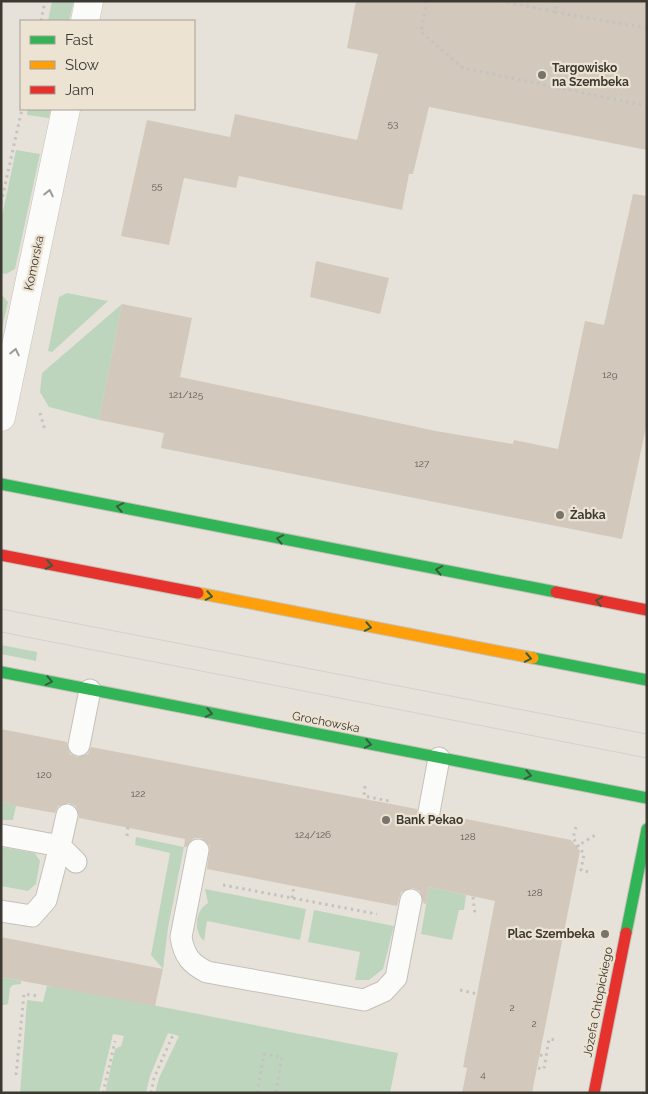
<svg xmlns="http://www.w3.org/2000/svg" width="648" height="1094" font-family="Raleway,sans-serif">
  <rect width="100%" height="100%" fill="#e7e2d9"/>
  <path fill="#bed5bd" d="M52 1H74L69 21H48Z
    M28 109H51L49 118 27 115Z
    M16 150 40 154 15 269 6 274 1 273V221Z
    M67 293 108 301 52 352 48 351 59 297Z
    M1 294 8 302 1 333Z
    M122 304 99 420 49 407 40 392 42 373Z
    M1 645 37 652 36 661 1 654Z
    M1 801 16 806 13 820H1Z
    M136 837 184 847 168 928 163 969 151 955 170 853 135 845Z
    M1 847 35 853 40 861 36 884 28 891 1 886Z
    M429 887 466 895 464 910H459L452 940 421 934Z
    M205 889 306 909 300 940 207 921 204 941C193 931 195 910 208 903Z
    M314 910 394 926 383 969 369 980H355L360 952 308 942Z
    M1 977 21 981V984L13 985 10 988 8 1004 1 1006Z
    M47 986 65 988 398 1053 390 1093H155L159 1078 179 1036 168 1033 150 1076 146 1093H105L115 1049 121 1046 124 1036 113 1034 99 1093H20L27 1000 43 1002Z"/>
  <path fill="#d2c8bc" d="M356 1H647V150L429 107 413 174H409L402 210 239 176 236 188 184 178 169 245 121 236 147 120 230 137 235 114 357 140 378 54 347 48Z
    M633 194 647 196V423L622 539 161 448 164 433 99 420 122 304 192 318 180 377 436 431 513 444 514 440 558 449 585 321 604 325Z
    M316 261 389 278 380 314 310 297Z
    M1 729 67 742 70 754 77 757 88 754 91 747 417 809V817L426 824H434L441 814 571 840 580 851 532 1093H462L467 1068 463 1067 495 901 429 887 426 904 423 903 420 891 413 888 401 892 397 906 207 869 210 846 201 838H194L186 847H184L185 839 79 818 76 806 69 803 58 806 55 813 16 806 1 801Z
    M1 937 163 969 155 1006 1 977Z"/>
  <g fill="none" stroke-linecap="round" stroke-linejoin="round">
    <g stroke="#c4c0b9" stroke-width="23">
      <path id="lane" d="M79 745 90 690
        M429 812 439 758
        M1 835 60 846 67 815
        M198 850 181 937C184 956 191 964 207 972L364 1000 384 991 396 978 411 900
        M1 911 32 916 46 900 60 846 76 862"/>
    </g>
    <g stroke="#c4c0b9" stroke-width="29">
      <path id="street" d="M85 21 89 1
        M1 417 66 109"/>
    </g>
    <g stroke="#c4c0b9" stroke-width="13">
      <path id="fast" d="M1 484 556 592
        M533 658 647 680
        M1 672 647 798
        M626 933 647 829"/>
    </g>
    <g stroke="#c4c0b9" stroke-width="13">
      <path id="slow" d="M198 593 533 658"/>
    </g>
    <g stroke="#c4c0b9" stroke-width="13">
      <path id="jam" d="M1 555 198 593
        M556 592 647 610
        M594 1093 626 933"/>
    </g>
    <path stroke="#c5c3c0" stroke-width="3" stroke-dasharray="2.5 4" stroke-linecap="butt" d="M427 1 421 32 463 68 647 106
      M501 1 555 12 557 1
      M555 12 647 28
      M41 21 45 1
      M1 203 22 109
      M40 413 45 430
      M365 786 364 796 389 801 388 804
      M576 827 573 838 584 854 581 870 589 872
      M127 836 128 827
      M576 847 597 834
      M223 885 377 914
      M473 897 475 914
      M292 898 294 886
      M460 990 477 994
      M540 1055 546 1056
      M538 1068 544 1069 549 1039 556 1040
      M16 1075 24 994 39 996
      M103 1093 115 1041
      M151 1093 154 1078 173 1035
      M257 1093 264 1054 282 1057 276 1090 273 1093"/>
    <use href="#lane" stroke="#fbfbf9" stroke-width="21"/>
    <use href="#street" stroke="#fbfbf9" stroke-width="28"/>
    <use href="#fast" stroke="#30b455" stroke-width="11"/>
    <use href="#slow" stroke="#ff9f0a" stroke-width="11"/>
    <use href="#jam" stroke="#e5322d" stroke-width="11"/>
    <path stroke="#d3d1ce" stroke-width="1" d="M1 609 647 734
      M1 632 647 758"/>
  </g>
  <defs><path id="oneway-chevron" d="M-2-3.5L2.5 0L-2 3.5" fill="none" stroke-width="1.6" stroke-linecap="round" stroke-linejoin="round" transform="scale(1.25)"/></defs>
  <g stroke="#9c9a96">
    <use href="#oneway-chevron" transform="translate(49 193) rotate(-78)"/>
    <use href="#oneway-chevron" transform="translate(15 352) rotate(-78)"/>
  </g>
  <g stroke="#385e3c">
    <use href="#oneway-chevron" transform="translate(120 507) rotate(-169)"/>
    <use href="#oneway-chevron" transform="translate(280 539) rotate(-169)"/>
    <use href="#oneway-chevron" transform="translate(49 565) rotate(11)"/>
    <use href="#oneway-chevron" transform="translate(439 570) rotate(-169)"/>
    <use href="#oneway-chevron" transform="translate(209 596) rotate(11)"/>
    <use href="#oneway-chevron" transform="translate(599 601) rotate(-169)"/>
    <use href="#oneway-chevron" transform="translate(368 627) rotate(11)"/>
    <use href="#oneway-chevron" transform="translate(528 658) rotate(11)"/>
    <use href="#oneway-chevron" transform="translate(49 681) rotate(11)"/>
    <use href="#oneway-chevron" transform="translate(209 713) rotate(11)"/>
    <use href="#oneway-chevron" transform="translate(368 744) rotate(11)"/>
    <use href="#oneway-chevron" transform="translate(528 775) rotate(11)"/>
  </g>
  <g fill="#78746c" stroke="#ede3d3" stroke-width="2">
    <circle cx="542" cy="75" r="5"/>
    <circle cx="560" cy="515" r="5"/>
    <circle cx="386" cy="820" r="5"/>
    <circle cx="605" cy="934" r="5"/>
  </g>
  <g text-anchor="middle" stroke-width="4.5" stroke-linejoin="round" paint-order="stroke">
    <g font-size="10" fill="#625d54">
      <text x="393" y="127">53</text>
      <text x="157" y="189">55</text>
      <text x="610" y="378">129</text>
      <text x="186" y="398">121/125</text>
      <text x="422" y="467">127</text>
      <text x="44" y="778">120</text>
      <text x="138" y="797">122</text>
      <text x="313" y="838">124/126</text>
      <text x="468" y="840">128</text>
      <text x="535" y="896">128</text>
      <text x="512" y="1011">2</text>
      <text x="534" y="1027">2</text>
      <text x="483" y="1078">4</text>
    </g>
    <g font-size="12" font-weight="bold" fill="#3c3932" stroke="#ede3d3" text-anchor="start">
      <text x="552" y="72">Targowisko<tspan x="552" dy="14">na Szembeka</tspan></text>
      <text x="570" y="519">Żabka</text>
      <text x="396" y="824">Bank Pekao</text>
      <text x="595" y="938" text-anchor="end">Plac Szembeka</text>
    </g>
    <g font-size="12" fill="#3c3932" stroke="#ede3d3">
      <text transform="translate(34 263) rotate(-78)" y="4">Komorska</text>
      <text transform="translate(326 722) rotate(11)" y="4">Grochowska</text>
      <text transform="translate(598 1002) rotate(-79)" y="4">Józefa Chłopickiego</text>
    </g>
  </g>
  <rect width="648" height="1094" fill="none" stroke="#3c3932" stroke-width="5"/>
  <rect x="20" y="20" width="175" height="90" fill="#ede3d3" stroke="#a69f93"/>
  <rect x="30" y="36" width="25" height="8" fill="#30b455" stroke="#a69f93"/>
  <text x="65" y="45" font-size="15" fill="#3c3932">Fast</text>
  <rect x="30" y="61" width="25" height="8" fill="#ff9f0a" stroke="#a69f93"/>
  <text x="65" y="70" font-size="15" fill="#3c3932">Slow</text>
  <rect x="30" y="86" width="25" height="8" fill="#e5322d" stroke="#a69f93"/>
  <text x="65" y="95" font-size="15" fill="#3c3932">Jam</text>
</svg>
